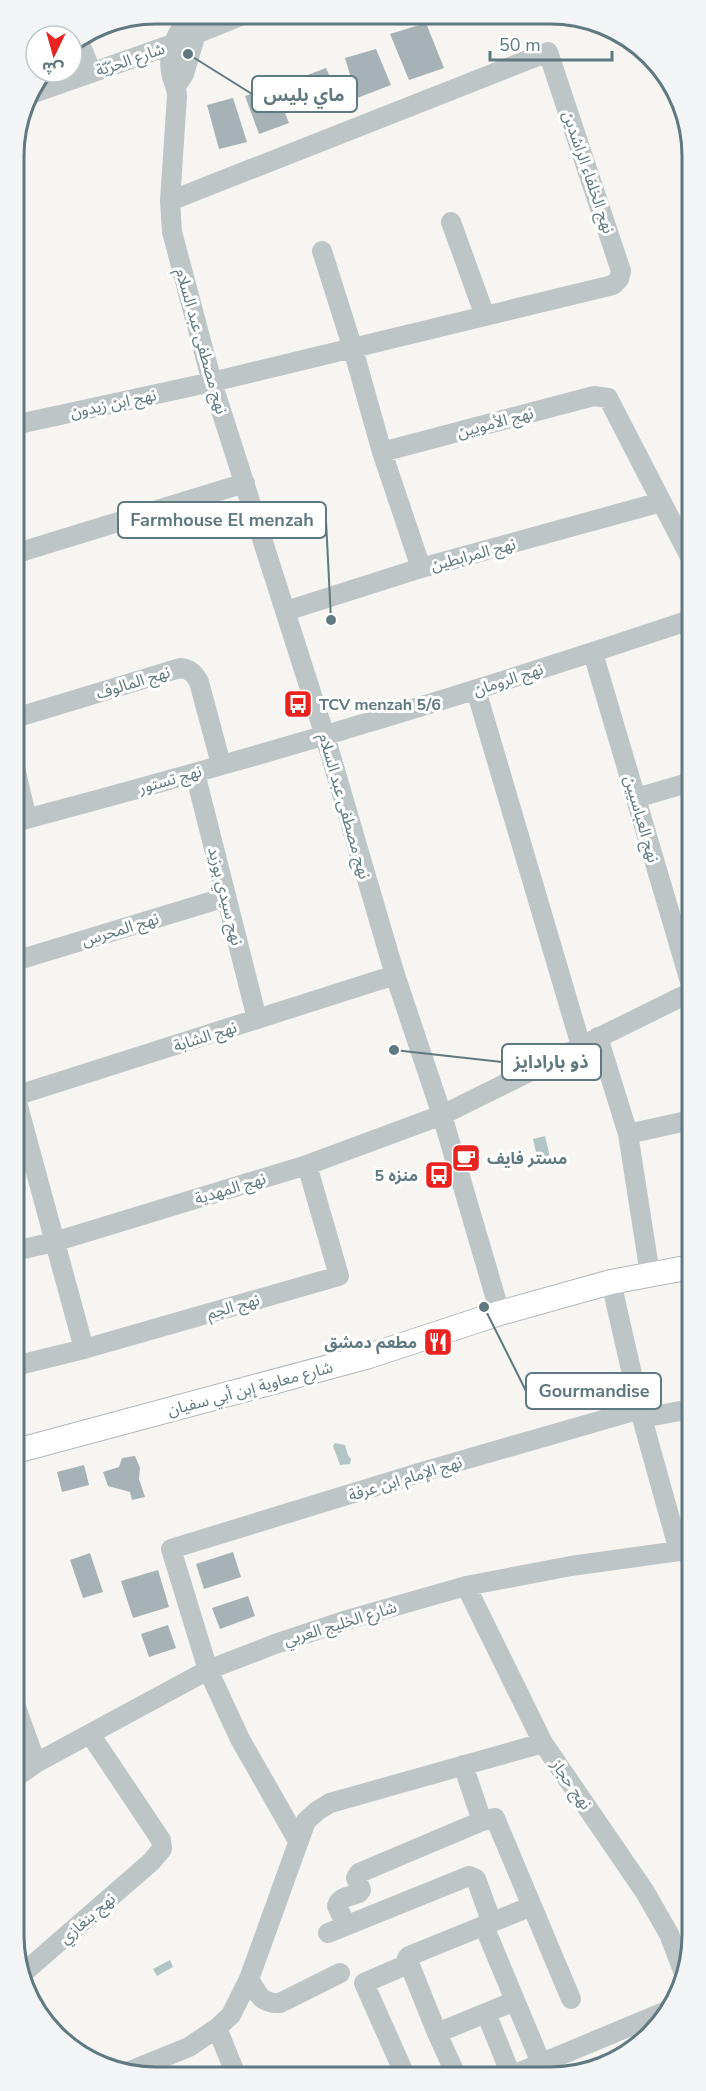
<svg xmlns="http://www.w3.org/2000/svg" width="706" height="2091" font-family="'Nunito Sans','Noto Sans Arabic',sans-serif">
  <rect width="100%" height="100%" fill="#f6f5f2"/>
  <path fill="#b2c5c5" d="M545 1136 550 1157 538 1161 533 1139Z
    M335 1443 345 1445 348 1455 351 1459 350 1464 340 1465 333 1446Z
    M170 1960 173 1967 157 1976 153 1969Z"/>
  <path fill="#a6b2b5" d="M426 23 444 68 409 80 390 34Z
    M376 49 391 85 357 98 345 58Z
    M326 68 342 103 317 112 302 77Z
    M274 86 289 123 259 134 245 96Z
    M233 98 247 142 219 149 207 105Z
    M135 1456 140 1468 139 1479 145 1497 132 1500 130 1492 108 1486 103 1472 119 1467 122 1458Z
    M84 1465 89 1485 62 1492 57 1472Z
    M233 1552 241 1577 204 1589 196 1564Z
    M90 1553 103 1592 83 1598 70 1560Z
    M158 1570 169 1607 133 1618 121 1581Z
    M248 1596 255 1616 220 1629 212 1608Z
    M168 1625 176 1648 149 1657 141 1634Z"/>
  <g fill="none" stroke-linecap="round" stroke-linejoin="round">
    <g stroke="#b0b7ba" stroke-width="26">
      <path id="major" d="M16 1451 366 1357 500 1313 611 1282 691 1267"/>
    </g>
    <path stroke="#bec5c7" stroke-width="20" d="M193 14C178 29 167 50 171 72 172 80 177 87 177 96L170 201 172 232 212 382 325 736 395 975 442 1115 500 1313
      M78 39 92 73
      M177 85 184 74 196 34 245 14
      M28 95 173 44 182 35 196 34
      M688 124 690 133
      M451 222 485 316
      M322 251 353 349 382 452 421 568
      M14 425 212 382 613 285 619 279 621 271 548 52 170 201
      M382 452 594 396 608 398 690 557
      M14 554 245 483
      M286 611 421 568 661 502
      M593 653 691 985
      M476 690 581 1046
      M15 718 180 668C190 669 194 673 199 682L221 764
      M15 768 27 819
      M195 773 257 1019
      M636 798 691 782
      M15 822C242 762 467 695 690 620
      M15 961 226 897
      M598 1037 628 1134 650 1274
      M15 1095 84 1349
      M15 1096 395 975
      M628 1134 691 1120
      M15 1251 54 1242 307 1165 442 1115 691 992
      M611 1282 642 1418 679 1551
      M15 1366 84 1349 339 1276 307 1165
      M642 1418 691 1409
      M466 1586 543 1743 645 1892 669 1934 685 1976
      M16 1707 36 1763
      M463 1765 482 1821
      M16 1777 36 1763 208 1670 275 1644 347 1620 466 1586 571 1566 679 1551 692 1552
      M298 1841 240 1739 208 1670 171 1549 422 1472 641 1409
      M346 1925 337 1906C339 1897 351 1896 359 1893L361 1890 356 1878 359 1873 482 1821 495 1818 571 1999
      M484 1926 546 2075
      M328 1933 469 1876 476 1879 492 1923
      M22 1974 151 1862 162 1849 161 1840 90 1734
      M249 1979C258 1994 261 2004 280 2003L340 1973
      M486 2013 511 2075
      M217 2028 236 2075
      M437 2033 515 2001
      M125 2073 189 2047 217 2028 231 2015 249 1979 306 1821 317 1811 330 1803 543 1743
      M405 2075 364 1983 408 1964
      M456 2075 437 2033 407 1958 409 1956 532 1906
      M513 2075 669 2010"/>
    <use href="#major" stroke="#fff" stroke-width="24"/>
  </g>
  <defs>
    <g id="bus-square" transform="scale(1.5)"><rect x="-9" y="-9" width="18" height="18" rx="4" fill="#e82320" stroke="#fff"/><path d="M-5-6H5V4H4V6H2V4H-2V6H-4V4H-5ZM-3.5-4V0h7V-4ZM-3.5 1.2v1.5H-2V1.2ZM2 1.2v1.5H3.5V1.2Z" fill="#fff"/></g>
    <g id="cafe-square" transform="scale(1.5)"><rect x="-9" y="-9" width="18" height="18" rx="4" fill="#e82320" stroke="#fff"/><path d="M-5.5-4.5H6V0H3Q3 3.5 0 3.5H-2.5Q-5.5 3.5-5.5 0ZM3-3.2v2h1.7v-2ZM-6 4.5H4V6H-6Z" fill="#fff"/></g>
    <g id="restaurant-square" transform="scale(1.5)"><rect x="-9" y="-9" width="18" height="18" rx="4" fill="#e82320" stroke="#fff"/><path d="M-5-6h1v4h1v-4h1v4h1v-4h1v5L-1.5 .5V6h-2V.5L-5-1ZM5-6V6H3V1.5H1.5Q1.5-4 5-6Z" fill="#fff"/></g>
  </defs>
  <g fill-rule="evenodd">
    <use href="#bus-square" x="298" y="704"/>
    <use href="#cafe-square" x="466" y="1158"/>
    <use href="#bus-square" x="439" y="1175"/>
    <use href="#restaurant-square" x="438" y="1342"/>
  </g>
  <g text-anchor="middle" stroke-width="6" stroke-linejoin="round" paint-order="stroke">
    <g font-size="16" fill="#60787f" stroke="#fff">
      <text transform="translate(130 59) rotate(-19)" y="6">شارع الحرّيّة</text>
      <text transform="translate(589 172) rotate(71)" y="6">نهج الخلفاء الراشدين</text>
      <text transform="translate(202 341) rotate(74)" y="6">نهج مصطفى عبد السلام</text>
      <text transform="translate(113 403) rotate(-12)" y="6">نهج ابن زيدون</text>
      <text transform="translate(495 422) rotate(-15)" y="6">نهج الأمويين</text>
      <text transform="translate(473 554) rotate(-15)" y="6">نهج المرابطين</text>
      <text transform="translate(508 679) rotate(-18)" y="6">نهج الرومان</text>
      <text transform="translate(133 682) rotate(-17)" y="6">نهج المالوف</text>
      <text transform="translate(170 779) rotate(-16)" y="6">نهج تستور</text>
      <text transform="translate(345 806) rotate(74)" y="6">نهج مصطفى عبد السلام</text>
      <text transform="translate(642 819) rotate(74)" y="6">نهج العباسيين</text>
      <text transform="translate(226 896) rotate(76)" y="6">نهج سيدي بوزيد</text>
      <text transform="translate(120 929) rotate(-17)" y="6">نهج المحرس</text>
      <text transform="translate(205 1036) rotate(-18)" y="6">نهج الشابة</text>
      <text transform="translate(230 1188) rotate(-17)" y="6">نهج المهدية</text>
      <text transform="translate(233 1306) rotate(-16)" y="6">نهج الجم</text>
      <text transform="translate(250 1388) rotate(-15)" y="6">شارع معاوية إبن أبي سفيان</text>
      <text transform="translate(405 1478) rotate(-17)" y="6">نهج الإمام ابن عرفة</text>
      <text transform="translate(340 1623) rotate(-17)" y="6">شارع الخليج العربي</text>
      <text transform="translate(572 1784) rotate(55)" y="6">نهج حجاز</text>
      <text transform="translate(87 1918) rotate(-41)" y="6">نهج بنغازي</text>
    </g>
    <g font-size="16" font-weight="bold" fill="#60787f" stroke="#fff" text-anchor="start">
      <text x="319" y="710">TCV menzah 5/6</text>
      <text x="487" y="1164">مستر فايف</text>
      <text x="418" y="1181" text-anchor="end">منزه 5</text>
      <text x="417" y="1348" text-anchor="end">مطعم دمشق</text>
    </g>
  </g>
  <path d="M0 0H706V2091H0ZM156 24H550A132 132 0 0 1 682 156V1935A132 132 0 0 1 550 2067H156A132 132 0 0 1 24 1935V156A132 132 0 0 1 156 24Z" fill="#f2f4f5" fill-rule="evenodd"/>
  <path fill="none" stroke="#60787f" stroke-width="3" d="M156 24H550A132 132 0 0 1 682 156V1935A132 132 0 0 1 550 2067H156A132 132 0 0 1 24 1935V156A132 132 0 0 1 156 24Z"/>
  <path fill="none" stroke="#60787f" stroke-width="2" d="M188 54L252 94M331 620L326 520M394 1050L502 1062M484 1307L526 1391"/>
  <g fill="#60787f" stroke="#fff" stroke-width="2">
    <circle cx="188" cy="54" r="6"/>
    <circle cx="331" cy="620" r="6"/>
    <circle cx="394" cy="1050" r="6"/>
    <circle cx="484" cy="1307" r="6"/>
  </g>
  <g fill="#fff" stroke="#60787f" stroke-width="2">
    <rect x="252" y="76" width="105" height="36" rx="6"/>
    <rect x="118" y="502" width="208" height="36" rx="6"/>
    <rect x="502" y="1044" width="99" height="36" rx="6"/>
    <rect x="526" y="1373" width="135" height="36" rx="6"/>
  </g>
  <g font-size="18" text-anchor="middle" font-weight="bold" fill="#60787f">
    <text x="304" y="101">ماي بليس</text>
    <text x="222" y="526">Farmhouse El menzah</text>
    <text x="551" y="1068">ذو بارادايز</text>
    <text x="594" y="1397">Gourmandise</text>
  </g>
  <g transform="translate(54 54) rotate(185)"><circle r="28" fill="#ffffff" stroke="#bfc9cc" stroke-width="1.5"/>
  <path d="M0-4.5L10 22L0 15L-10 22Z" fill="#e82320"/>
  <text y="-9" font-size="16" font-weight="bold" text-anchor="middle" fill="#60787f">ش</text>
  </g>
  <path d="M490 51v9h122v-9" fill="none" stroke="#60787f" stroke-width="3"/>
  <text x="499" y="51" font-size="18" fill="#60787f" stroke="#ffffff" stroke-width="4.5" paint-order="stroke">50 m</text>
</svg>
